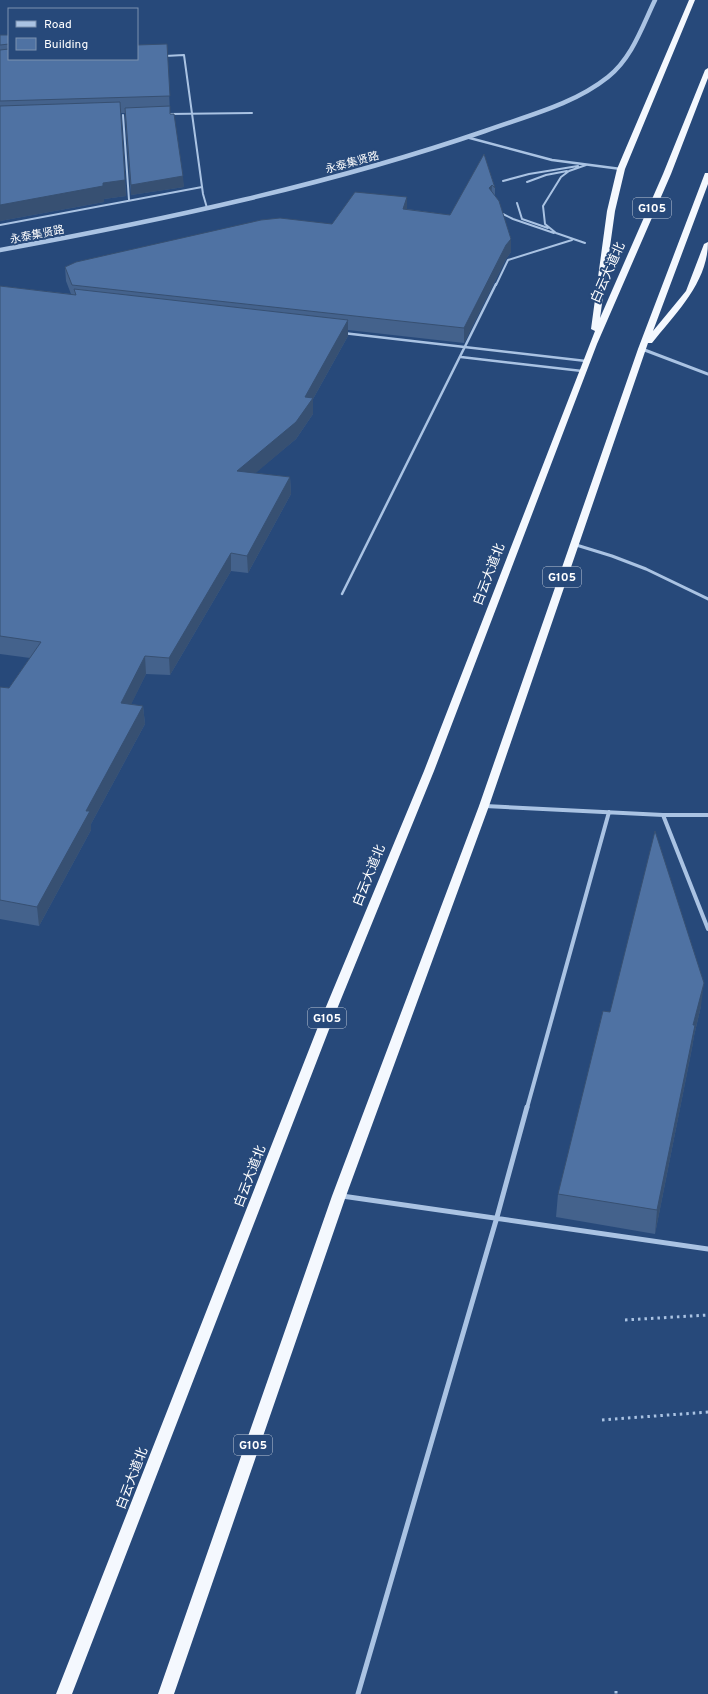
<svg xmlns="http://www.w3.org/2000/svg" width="708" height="1694" font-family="Overpass,'Noto Sans SC',sans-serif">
  <rect width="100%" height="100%" fill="#27497a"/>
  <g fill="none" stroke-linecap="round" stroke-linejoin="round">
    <path stroke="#aac3e3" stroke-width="3" stroke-dasharray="2.5 4" stroke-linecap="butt" d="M625 1320 708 1315
      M602 1420 708 1412
      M616 1691V1694"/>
    <path stroke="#aac3e3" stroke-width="2" d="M165 56 184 55 203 194 207 208
      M168 114 252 113
      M123 115 129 200
      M503 181 529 174 578 166
      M527 182 546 175 567 171
      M517 203 522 219 548 228
      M501 213 513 219 554 233
      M0 225 202 187
      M585 243 556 233 545 224 543 206 561 177 569 171 586 165
      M496 285 508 260 572 240"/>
    <path stroke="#aac3e3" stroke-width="2.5" d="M343 333 586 361
      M461 357 582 371
      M342 594 496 284"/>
    <path stroke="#aac3e3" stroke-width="2.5" d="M466 137 552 160 621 169"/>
    <path stroke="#aac3e3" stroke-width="3" d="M642 349 708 374
      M573 544 612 556 646 569 708 599"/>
    <path stroke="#aac3e3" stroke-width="4" d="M485 806 663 815H708
      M663 815 708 929
      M527 1108 609 812"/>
    <path stroke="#aac3e3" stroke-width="5" d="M342 1196 708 1249
      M358 1694 497 1217 527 1107"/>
    <path stroke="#aac3e3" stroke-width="4.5" d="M0 250C163 220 328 185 485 131 526 116 573 105 608 77 632 58 642 27 655 0"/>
    <path fill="#f4f8fe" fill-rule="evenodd" d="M689 0H695L625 169 615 211 600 318 663 174 705 70 708 68V78L671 174 597 344 434 771 335 1014 72 1694H56L323 1014 424 771 595 331 591 329 607 211 617 169Z
      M705 173H708V184L653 331 686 291 704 244 708 242C708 282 676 313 652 343H648L489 806 346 1196 174 1694H158L332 1196 479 806 638 349Z"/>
  </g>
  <path fill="#44628c" d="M0 35H9V59L167 44 170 114 184 187 131 195 125 113H121L126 196 104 199V202L0 221Z
    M484 154 495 188V195L511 252 506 259 464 343 348 330V336L313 399V414L296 439 255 473 290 477 291 494 248 573 231 571 170 675 146 674 131 704 143 706 145 724 91 824V830L39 926 0 919V687L9 688 30 658 0 654V286L71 294 66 281 65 267 332 224 407 209 450 215Z
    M701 1006 694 1036 692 1048 655 1234 556 1217 558 1194 610 1012Z"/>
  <path fill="#375072" d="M183 176 184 187 131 195V185Z
    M125 180 126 196 104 199V202L0 221V205L103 183Z
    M492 185 491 199 489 188Z
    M407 197V210L403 209Z
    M511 239V252L506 259 464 343V328L506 245Z
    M348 320V336L313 399V414L296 439 238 488 237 471 305 397Z
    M290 477 291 494 248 573 247 556Z
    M231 553V571L170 675 169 658Z
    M145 656 146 674 123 721 121 703Z
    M143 706 145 724 91 824V830L39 926 37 907 86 811Z
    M704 983 701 1006 694 1036 692 1048 655 1234 657 1210 693 1025Z"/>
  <path fill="#4f72a3" stroke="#375072" d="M0 35H9V44L0 45Z
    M167 44 170 96 0 101V50L9 49V59H137V45Z
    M120 102 125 180 103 183V186L0 205V106Z
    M170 106V114H174L183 176 131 185 125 108Z
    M484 154 495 188 492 185 489 188 499 201 511 239 506 245 464 328 72 285 65 267 76 262 261 220 280 218 332 224 355 192 407 197 403 209 450 215Z
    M0 286 76 295 74 289 348 320 305 397 313 398 296 422 237 471 290 477 247 556 231 553 169 658 145 656 121 703 143 706 86 811H90L37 907 0 900V687L9 688 41 642 0 636Z
    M655 831 704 983 693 1025H695L657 1210 558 1194 603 1011 610 1012Z"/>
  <g text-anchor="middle" stroke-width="4" stroke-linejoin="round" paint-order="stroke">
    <g font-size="11" fill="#fff" stroke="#27497a">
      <text transform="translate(352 162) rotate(-15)" y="4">永泰集贤路</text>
      <text transform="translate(37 234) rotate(-11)" y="4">永泰集贤路</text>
    </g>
    <g fill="#27497a" stroke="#bec8d7" stroke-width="1">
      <rect x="633" y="198" width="38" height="20" rx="3"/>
      <rect x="543" y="567" width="38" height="20" rx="3"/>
      <rect x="308" y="1008" width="38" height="20" rx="3"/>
      <rect x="234" y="1435" width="38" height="20" rx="3"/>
    </g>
    <g font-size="12" font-weight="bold" fill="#fff">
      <text x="652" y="212">G105</text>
      <text x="562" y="581">G105</text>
      <text x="327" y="1022">G105</text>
      <text x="253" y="1449">G105</text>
    </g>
    <g font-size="13" fill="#fff" stroke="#27497a">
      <text transform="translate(607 272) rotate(-66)" y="5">白云大道北</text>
      <text transform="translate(488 574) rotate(-69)" y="5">白云大道北</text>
      <text transform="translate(368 875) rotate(-68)" y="5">白云大道北</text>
      <text transform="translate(249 1176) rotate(-69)" y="5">白云大道北</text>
      <text transform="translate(131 1478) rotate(-69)" y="5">白云大道北</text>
    </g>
  </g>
  <rect x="8" y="8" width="130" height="52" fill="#27497a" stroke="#7d92af"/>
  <rect x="16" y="21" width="20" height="6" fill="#aac3e3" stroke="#7d92af"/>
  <text x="44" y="28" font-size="12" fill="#ffffff">Road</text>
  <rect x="16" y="38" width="20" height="12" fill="#4f72a3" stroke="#7d92af"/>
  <text x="44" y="48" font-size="12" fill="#ffffff">Building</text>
</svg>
